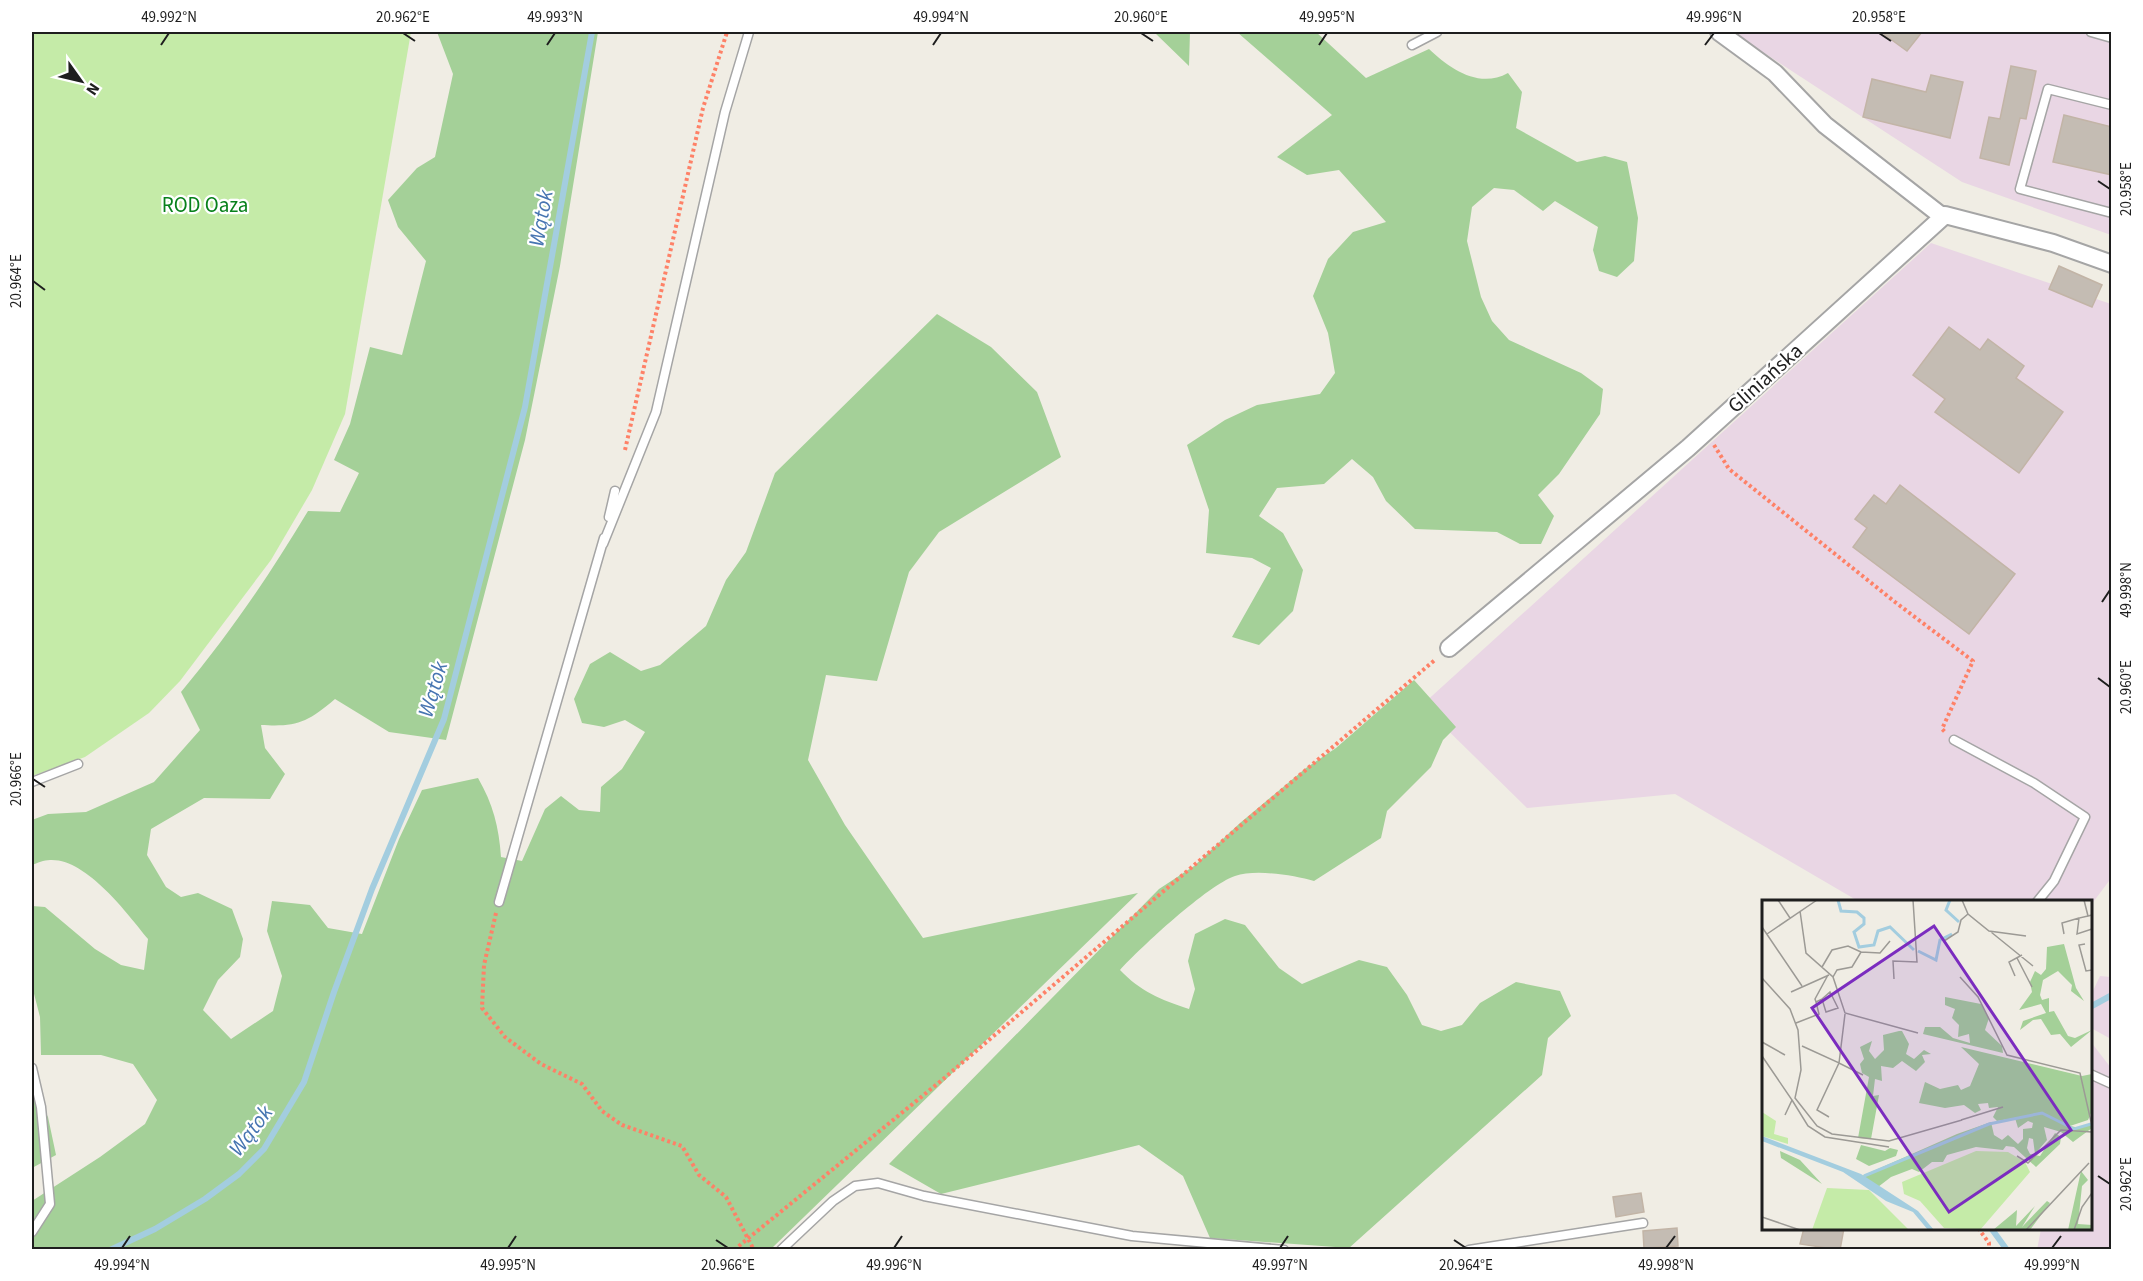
<svg xmlns="http://www.w3.org/2000/svg" width="2143" height="1281" font-family="'Source Sans 3',sans-serif">
  <rect width="100%" height="100%" fill="#f0ede4"/>
  <path fill="#e9d6e4" d="M1732 32H2111V235L1962 182Z
    M1931 243 2111 304 2112 877 2091 905 2090 902 1858 901 1675 794 1527 808 1422 705Z
    M2100 976 2111 977V1039L2091 1028V995Z
    M2091 1042 2111 1068V1249L2037 1250 2041 1229 2090 1228Z"/>
  <path fill="#c5eba8" d="M32 32H411L345 414 312 490 271 560 180 681 149 713 85 757 32 776Z"/>
  <path fill="#a4d098" d="M437 32H598L560 266 525 440 446 740 389 732 335 699C307 723 296 727 261 725L265 748 285 774 270 799 204 798 151 829 147 855 166 887 181 897 198 893 232 909 243 939 240 957 218 980 203 1010 231 1039 273 1011 282 976 267 931 272 901 310 905 328 928 362 934 399 839 422 790 478 778C493 804 499 827 501 857L522 861 545 809 561 796 579 810 600 812 601 787 622 769 645 732 625 720 604 727 582 723 574 699 590 664 610 652 641 671 660 665 706 626 726 580 746 552 775 473 937 314 991 347 1037 392 1061 457 939 532 909 572 877 681 826 675 808 760 845 825 923 938 1138 893 771 1249H32V1201L100 1157 145 1124 157 1100 133 1064 101 1055H41L40 1017 32 986V906L45 907 95 949 121 965 144 970 148 939C127 913 86 858 50 860 44 860 37 863 32 865V820L48 814 86 812 154 782 200 730 181 692C230 633 269 576 308 511L340 512 359 473 334 460 350 424 370 347 402 355 426 261 398 227 388 200 417 168 435 157 453 74Z
    M1154 32H1190L1189 66Z
    M1237 32H1316L1366 78 1429 49C1450 69 1479 89 1508 73L1522 92 1516 128 1577 162 1605 156 1627 162 1638 218 1634 261 1617 277 1599 271 1593 250 1598 227 1555 201 1543 211 1514 190 1494 188 1472 207 1467 241 1481 297 1492 321 1509 340 1581 373 1603 389 1600 414 1559 474 1538 495 1554 516 1541 544H1520L1497 532 1415 529 1386 501 1373 477 1352 459 1324 484 1277 488 1259 516 1283 533 1303 570 1293 611 1259 645 1232 637 1271 568 1252 558 1206 553 1209 510 1187 445 1225 420 1257 405 1320 394 1335 373 1328 333 1313 296 1328 259 1353 232 1386 222 1339 170 1307 175 1277 157 1332 115Z
    M1414 680 1456 727 1443 740 1431 767 1387 811 1381 838 1314 881C1294 875 1255 869 1235 876 1208 885 1141 947 1120 970 1140 991 1161 1000 1189 1009L1195 989 1188 961 1195 934 1225 919 1245 925 1279 968 1302 984 1359 960 1387 967 1407 995 1422 1025 1441 1031 1462 1025 1480 1003 1516 982 1560 991 1571 1016 1548 1038 1542 1075 1349 1248 1210 1238 1183 1176 1139 1145 941 1194 889 1164 1159 889 1194 866 1240 823 1306 768 1336 748Z
    M32 1088 48 1117 56 1155 32 1168Z"/>
  <g fill="none" stroke-linecap="round" stroke-linejoin="round">
    <path stroke="#a3cddf" stroke-width="6" d="M2090 1007 2112 995
      M1991 1228 2007 1250
      M110 1250 155 1229 205 1199 239 1174 264 1149 304 1082 334 992 372 889 444 719 525 407 592 32"/>
  </g>
  <path fill="#c4bcb3" stroke="#c2b4a6" stroke-width="1.5" d="M1881 32H1922L1907 51Z
    M2011 66 2036 71 2026 119 2020 118 2009 165 1980 158 1989 117 2000 119Z
    M1931 75 1963 82 1950 138 1863 117 1872 79 1926 92Z
    M2064 115 2112 127V175L2053 162Z
    M2059 266 2102 285 2092 307 2049 289Z
    M1949 327 1980 350 1988 339 2024 366 2016 378 2063 412 2019 473 1935 412 1945 399 1913 375Z
    M1900 485 2015 574 1969 634 1853 547 1867 528 1855 519 1874 495 1886 504Z
    M1641 1193 1644 1212 1616 1217 1613 1197Z
    M1677 1228 1678 1246 1644 1248 1643 1231Z
    M1804 1228H1844L1840 1250 1800 1244Z"/>
  <g fill="none" stroke-linecap="round" stroke-linejoin="round">
    <g stroke="#a5a5a5" stroke-width="11">
      <path id="lane" d="M2091 32 2112 38
        M1412 45 1437 32
        M2112 105 2048 89 2020 189 2112 213
        M609 517 615 491
        M603 544 656 412 725 112 749 32
        M1954 740 2034 783 2085 817 2054 881 2037 902
        M32 782 78 764
        M499 902 604 538
        M32 1068 41 1107 50 1204 32 1232
        M2090 1074 2112 1084
        M781 1250 833 1201 855 1186 878 1183 924 1196 1132 1236 1284 1250
        M1469 1250 1643 1223"/>
    </g>
    <g stroke="#a5a5a5" stroke-width="20">
      <path id="street" d="M1719 32 1775 73 1825 125 1943 217
        M1449 648 1688 448 1945 215 2053 243 2112 264"/>
    </g>
    <path stroke="#fe8167" stroke-width="4" stroke-dasharray="3 3" stroke-linecap="butt" d="M1714 445 1729 469 1895 602 1973 661 1942 729 1945 732
      M625 450 703 108 727 32
      M496 913 484 965 482 1008 505 1037 541 1064 582 1084 602 1111 622 1125 682 1146 699 1175 726 1197 754 1250
      M1978 1228 1989 1243V1250
      M734 1250 942 1080 1436 659"/>
    <use href="#lane" stroke="#fff" stroke-width="8"/>
    <use href="#street" stroke="#fff" stroke-width="16"/>
  </g>
  <path fill="none" stroke="#1e1e1e" stroke-width="2" d="M403 33 415 41M1141 33 1153 41M1879 33 1891 41M161 45 169 33M547 45 555 33M933 45 941 33M1319 45 1327 33M1705 45 1714 33M2098 181 2110 189M33 281 45 290M2102 602 2110 590M2098 678 2110 687M33 779 45 787M2098 1176 2110 1184M716 1240 728 1248M1454 1240 1466 1248M122 1248 130 1236M508 1248 516 1236M894 1248 902 1236M1280 1248 1288 1236M1666 1248 1675 1236M2052 1248 2061 1236"/>
  <g text-anchor="middle" stroke-width="4.5" stroke-linejoin="round" paint-order="stroke">
    <g font-size="21" fill="#08811b" stroke="#fff">
      <text x="205" y="212">ROD Oaza</text>
    </g>
    <g font-size="21" fill="#1e1e1e" stroke="#fff">
      <text transform="translate(1765 378) rotate(-42)" y="7">Gliniańska</text>
    </g>
    <g font-size="22" font-style="italic" fill="#4775b1" stroke="#fff">
      <text transform="translate(540 218) rotate(-80)" y="8">Wątok</text>
      <text transform="translate(432 689) rotate(-74)" y="8">Wątok</text>
      <text transform="translate(250 1130) rotate(-53)" y="8">Wątok</text>
    </g>
  </g>
  <g transform="translate(1762 900)">
    <rect width="330" height="330" fill="#f0ede4"/>
    <path d="M0 212 14 221 12 234 26 238V244L0 236ZM214 251 246 252 263 262 268 272 218 330 182 328 158 301 142 294 140 282ZM65 288 107 290 147 330H50Z" fill="#c5eba8"/>
    <path d="M302 44 314 88 322 101 309 91 310 85 296 71 281 80 278 95 280 100 287 98V112L292 111 306 136 313 138 330 130 309 147 298 134 289 135 279 119 271 120 258 130 261 121 284 113 279 104 257 110 270 92 268 82 273 71 279 75 284 69 285 47ZM183 97 219 104 227 118 223 130 240 146 241 153 161 134 163 127H178L191 138 208 143 207 134 196 137 197 125 190 118 193 109 183 105ZM137 131H140L147 144 144 154 152 159 162 150 169 154 160 155 163 162 154 171 140 161 131 168 119 166 120 181 113 179 111 196 117 195 109 239 96 238 107 177 100 173 98 164 102 159 98 147 110 141 107 151 113 159 122 150 121 135ZM199 147 320 176 330 174V211L326 220 308 226 318 228 330 224V228L311 242 299 232 282 227 285 240 273 254 271 239 267 238 265 248 268 254 278 256 293 233 299 237 298 244 274 267 252 247 244 246 241 250 214 247 185 255 181 262H170L157 272 150 269 129 277 116 287 100 276 195 234 229 222 232 235 240 240 246 235 256 244 261 239V229L270 228 271 223 266 221 256 228 253 218 235 221 231 217 236 207 227 208 226 203 216 204 219 210 213 213 202 205 183 208 157 203 163 182 178 189 196 185 199 190 208 186 217 164ZM99 245 123 251 128 248 136 250 134 256 107 266 94 259ZM18 251 38 260 60 284 19 258ZM319 271 326 280 320 286 316 324 330 325V330H306ZM285 301 288 303 268 330H231L255 310 254 326 273 306 260 327Z" fill="#a4d098"/>
    <path d="M0 236 99 274 156 311 172 330H166L151 312 124 301 81 272 0 241Z" fill="#a3cddf"/>
    <path fill="none" stroke="#a3cddf" stroke-width="3" d="M76 0 79 11 95 12 102 18V24L92 32 97 47 112 45 116 31 128 27 152 50M188 0 184 10 197 22M156 51 174 60 178 40 190 34M102 276 227 224 280 213 312 229 329 224"/>
    <path fill="none" stroke="#9c9a95" stroke-width="1.5" d="M16 0 28 18M200 0 206 14 227 31 264 36M322 0 326 16 330 15M38 11 44 53 71 77 83 113 156 133M326 16 317 18 315 34 330 29M0 27 40 86M229 32 271 66M5 34 55 0M302 34 300 23 317 18M182 41 196 32 199 20 206 14M323 44 317 45 324 71 330 70M255 58 270 87M60 67 70 50 86 46 99 52M253 76 247 62 260 55M71 77 75 70 90 67 99 52 118 53 128 41M198 77 216 97 245 155 318 173 330 226M0 78 28 109 36 130 39 170 33 198 55 226 70 234 127 241 200 220M132 79 131 61 155 62 151 0M29 92 67 75M60 99 68 92 76 108 64 112 60 99 54 102 53 99 66 75M34 123 57 114 54 102M0 142 23 155M40 146 77 163 83 114M0 156 30 200 23 215M30 200 46 226 63 237 127 247M67 217 55 210 77 163 101 175M199 220 241 207M255 256 266 263 299 230 330 232M0 317 38 330M264 330 327 263M312 330 320 307 330 293"/>
    <path fill="#7b2cbf" fill-opacity="0.15" stroke="#7b2cbf" stroke-width="3" d="M172 26 309 230 187 312 50 108Z"/>
    <rect width="330" height="330" fill="none" stroke="#1e1e1e" stroke-width="3"/>
  </g>
  <rect width="2143" height="1281" fill="none" stroke="#ffffff" stroke-width="66"/>
  <g transform="translate(81 81) rotate(124)" stroke="#ffffff" stroke-width="4.5" paint-order="stroke">
  <path d="M0-4.5L10 22L0 15L-10 22Z" fill="#1e1e1e"/>
  <text y="-9" font-size="16" font-weight="bold" text-anchor="middle" fill="#1e1e1e">N</text>
  </g>
  <rect x="33" y="33" width="2077" height="1215" fill="none" stroke="#1e1e1e" stroke-width="2"/>
  <g font-size="15" text-anchor="middle" fill="#1e1e1e">
    <text x="169" y="22">49.992°N</text>
    <text x="403" y="22">20.962°E</text>
    <text x="555" y="22">49.993°N</text>
    <text x="941" y="22">49.994°N</text>
    <text x="1141" y="22">20.960°E</text>
    <text x="1327" y="22">49.995°N</text>
    <text x="1714" y="22">49.996°N</text>
    <text x="1879" y="22">20.958°E</text>
    <text transform="translate(2126 189) rotate(-90)" y="5">20.958°E</text>
    <text transform="translate(16 281) rotate(-90)" y="5">20.964°E</text>
    <text transform="translate(2126 590) rotate(-90)" y="5">49.998°N</text>
    <text transform="translate(2126 687) rotate(-90)" y="5">20.960°E</text>
    <text transform="translate(16 779) rotate(-90)" y="5">20.966°E</text>
    <text transform="translate(2126 1184) rotate(-90)" y="5">20.962°E</text>
    <text x="122" y="1270">49.994°N</text>
    <text x="508" y="1270">49.995°N</text>
    <text x="728" y="1270">20.966°E</text>
    <text x="894" y="1270">49.996°N</text>
    <text x="1280" y="1270">49.997°N</text>
    <text x="1466" y="1270">20.964°E</text>
    <text x="1666" y="1270">49.998°N</text>
    <text x="2052" y="1270">49.999°N</text>
  </g>
</svg>
